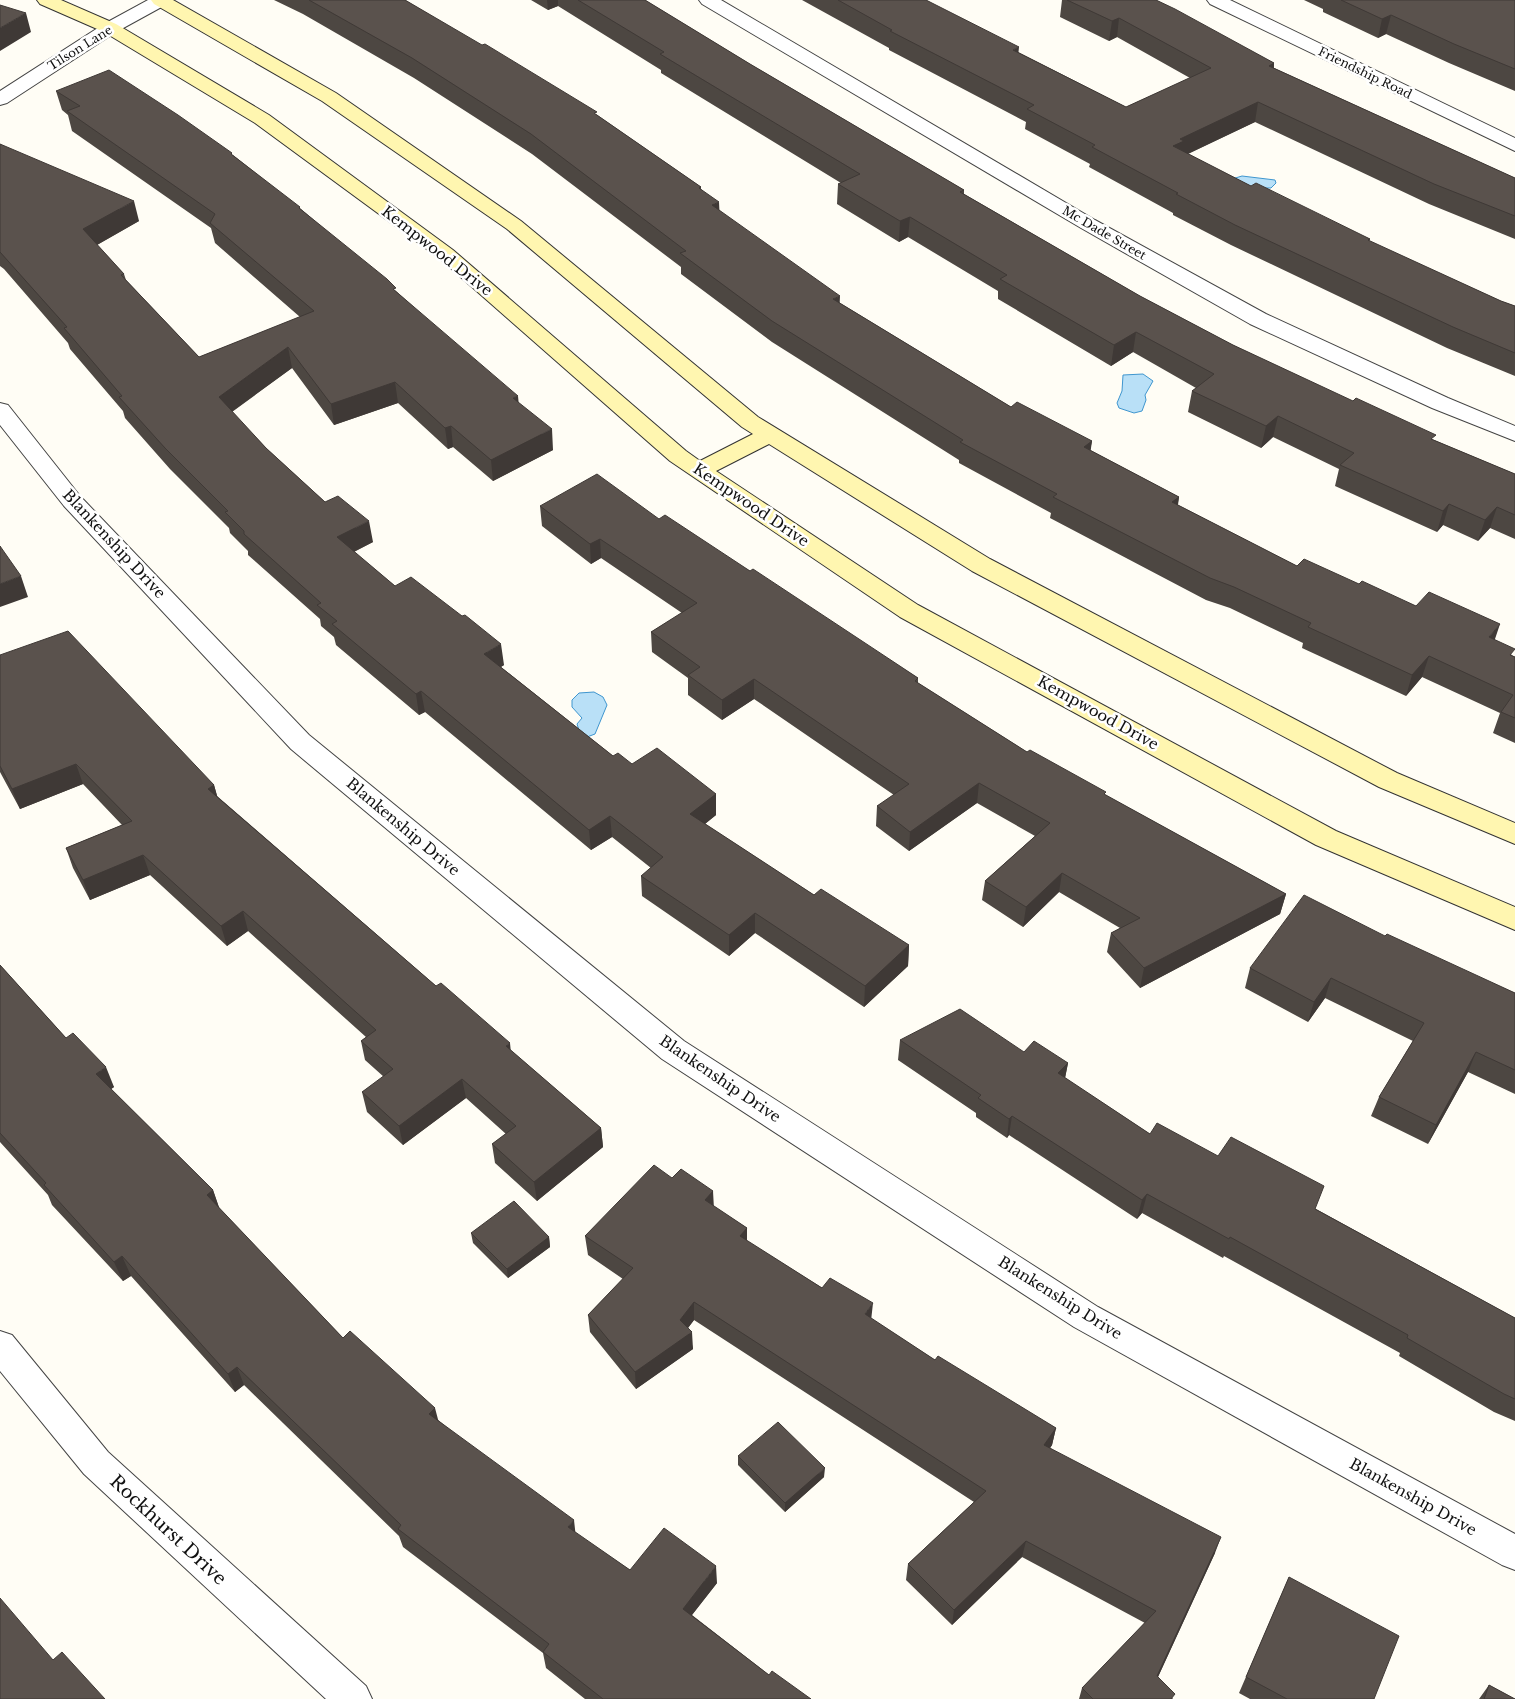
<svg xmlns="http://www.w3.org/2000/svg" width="1515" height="1699" font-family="'Libre Baskerville',serif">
  <rect width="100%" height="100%" fill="#fffdf5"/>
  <path fill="#b9e0f7" stroke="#3f96cf" d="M1242 176 1275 180 1276 183 1271 188H1260L1259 190 1232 179Z
    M1143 374 1153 381 1145 395 1146 400 1142 411 1134 413 1119 408 1117 403 1122 391 1123 375Z
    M594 692 603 697 607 705 595 734 587 737 580 733 577 724 582 718 572 707V700L579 693Z"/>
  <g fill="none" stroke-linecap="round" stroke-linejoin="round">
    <g stroke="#444" stroke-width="2">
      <path id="street" d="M148 0H170L167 4 116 32 7 103 0 105V91L104 24Z
        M699 0H721L1095 220 1266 314 1448 398 1515 426V441L1432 408 1250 324 1081 228 702 4Z
        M1207 0H1230L1515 138V151L1210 4Z
        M0 403 8 405 80 496 309 735 684 1041 1098 1307 1515 1534V1570L1502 1565 1074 1327 662 1059 291 749 64 506 0 425Z
        M0 1331 12 1335 108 1452 366 1686 372 1699H326L84 1474 0 1371Z"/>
    </g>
    <g stroke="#333" stroke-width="2">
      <path id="secondary" d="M37 0H61L116 24 269 115 453 250 686 451 700 461 753 434 742 427 507 229 322 101 154 4 151 0H173L336 93 521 221 758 417 990 559 1397 773 1515 823V844L1379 787 972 571 769 444 716 471 918 605 1336 831 1515 907V930L1316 845 900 617 670 461 439 258 255 123 104 32 40 4Z"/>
    </g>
    <use href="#street" fill="#fff" fill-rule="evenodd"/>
    <use href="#secondary" fill="#fff6b0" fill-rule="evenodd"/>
  </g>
  <path fill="#4d4742" d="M274 0H405L597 115 701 187V189L720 211 840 303 1011 407 1092 441 1090 450 1179 497 1178 505 1297 566 1359 584 1416 606 1495 640 1513 656 1515 657V743L1493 733 1500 713 1422 677 1406 696 1302 648 1303 643 1230 608 1206 600 1050 518 1051 513 959 463V460L772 342 681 274V267L532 154 414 78 303 14Z
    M531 0H645L750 64 964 190V194L1140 296 1233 345 1434 440 1515 474V539L1490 528 1478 541 1443 525 1437 532 1335 486 1339 469 1273 437 1261 448 1188 412 1192 391 1196 388 1133 352 1111 366 998 299V291L908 237 899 242 837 204 838 184 841 183 661 73V70L558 6 548 10Z
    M802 0H926L1018 52 1126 107 1190 78 1117 37 1109 41 1060 17 1062 0H1156L1274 63V68L1515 178V239L1429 204 1255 122 1188 154 1251 186 1370 239 1369 241 1501 301 1515 306V376L1447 348 1231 245 1173 215V213L1089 167 1090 164 1025 129 1026 122 889 50V48Z
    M1304 0H1515V91L1449 63 1386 34 1378 38 1323 12V9Z
    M56 91 233 155 301 209 397 292 519 403 553 450 493 481 453 447 448 449 398 403 334 425 292 368 232 412 266 448 325 502 373 542 354 552 395 586 504 665 501 667 613 756 632 764 716 794V815L705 824 814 895 909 945 908 966 864 1007 755 933 729 956 642 896 641 876 651 868 612 837 591 850 425 712 419 715 336 645 334 637 321 626 320 619 248 555V551L230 533 229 528 170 469 125 418 123 411 70 349 68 343 4 269 0 266V144L139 221 97 245 124 274 126 280 199 357 300 317 215 243 211 228 72 131 68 115 62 110Z
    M540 506 659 519 750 571 918 678V683L1027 752 1286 894 1280 914 1140 988 1107 952 1111 933 1120 928 1059 892 1023 927 982 900 985 881 1035 836 977 803 909 851 876 826 877 806 894 795 754 699 722 720 688 695V678L652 652 651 632 682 613 601 558 591 564 542 526Z
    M0 655 214 785 217 796 436 986 601 1128 603 1147 537 1201 495 1163 492 1144 506 1134 466 1098 403 1145 367 1112 362 1092 384 1077 365 1060 361 1041 366 1037 248 931 227 946 150 875 90 900 73 868 66 848 122 825 83 784 20 809 0 772Z
    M1385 936 1515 993V1094L1468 1072 1428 1144 1371 1116 1379 1097 1413 1041 1325 998 1308 1022 1245 988 1250 968Z
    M0 965 66 1038 114 1087 111 1089 213 1190 219 1208 343 1338 438 1420 575 1533 630 1570 717 1583 692 1615 769 1675 811 1699H585L546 1668 543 1653 403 1547 399 1536 244 1385 235 1392 131 1276 123 1281 52 1205 48 1195 0 1142Z
    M900 1040 1024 1052 1068 1063 1065 1078 1150 1134 1316 1209 1515 1318V1421L1494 1412 1399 1356 1400 1353 1224 1256 1223 1258 1142 1213 1137 1219 1009 1135 1007 1138 976 1117V1113L898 1060Z
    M672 1178 713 1191V1206L747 1228V1241L872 1319 935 1360 1056 1428 1052 1445 1050 1448 1215 1553 1158 1677 1173 1699H1079L1082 1688 1145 1623 1022 1557 952 1625 906 1580 908 1564 974 1502 694 1320 688 1328 693 1349 636 1389 590 1332 588 1315 623 1279 588 1255 585 1236Z
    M471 1233 549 1237 550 1247 508 1278 473 1243Z
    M738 1456 824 1477 785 1512 738 1465Z
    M1289 1577 1374 1699H1250L1239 1693Z
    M1489 1685 1515 1699H1479Z"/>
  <path fill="#3f3936" d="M547 0H558V6L548 10Z
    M26 13 31 32 0 51V28Z
    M1391 15 1386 34 1378 38 1382 19Z
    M1119 18 1117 37 1109 41 1112 21Z
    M1019 47 1017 67 1013 50Z
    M1274 63 1271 83 1269 66Z
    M1258 102 1255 122 1181 157 1173 146 1180 139Z
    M134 201 139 221 88 250 83 229Z
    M719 202 720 223 712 205Z
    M910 217 908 237 899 242 900 221Z
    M840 296 839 317 833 299Z
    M1136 332 1133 352 1111 366 1114 345Z
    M288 347 292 368 223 418 219 397Z
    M395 382 398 403 334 425 331 404Z
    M518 396 520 417 513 398Z
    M1278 416 1273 437 1261 448 1266 426Z
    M451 426 453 447 448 449 445 428Z
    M552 429 553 450 493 481 491 460Z
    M1092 441 1089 462 1084 447Z
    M1179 497 1175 518 1172 502Z
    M1449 504 1443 525 1437 532 1443 511Z
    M1497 507 1490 528 1478 541 1485 520Z
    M369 521 373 542 341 558 337 537Z
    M600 539 601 558 591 564 590 544Z
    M21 576 28 597 0 607V584Z
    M1500 624 1493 645 1489 637Z
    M501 644 504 665 487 675 484 654Z
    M1429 656 1422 677 1406 696 1412 675Z
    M754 679V699L722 720V700Z
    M421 691 425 712 419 715 416 694Z
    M76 764 83 784 20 809 12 789Z
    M979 783 977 803 909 851 910 832Z
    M214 785 220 806 208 789Z
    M716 794V815L691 835 690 814Z
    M610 816 612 837 591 850 589 830Z
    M143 855 150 875 90 900 83 880Z
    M1062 873 1059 892 1023 927 1026 907Z
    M1286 894 1280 914 1140 988 1144 968Z
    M243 911 248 931 227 946 221 926Z
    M755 913V933L729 956V935Z
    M909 945 908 966 864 1007 865 986Z
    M1331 978 1325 998 1308 1022 1314 1002Z
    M510 1043 512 1063 506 1046Z
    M1476 1052 1468 1072 1428 1144 1436 1125Z
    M1068 1063 1064 1083 1058 1073Z
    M106 1067 114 1087 104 1094 96 1074Z
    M462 1079 466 1098 403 1145 399 1126Z
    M1012 1116 1009 1135 1007 1138 1009 1119Z
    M601 1128 603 1147 537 1201 534 1182Z
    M213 1190 220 1210 207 1195Z
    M713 1191 714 1209 705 1200Z
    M1147 1194 1142 1213 1137 1219 1142 1200Z
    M747 1228V1246L740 1236Z
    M549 1237 550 1247 508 1278 507 1269Z
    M122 1256 131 1276 123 1281 114 1262Z
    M694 1302V1320L681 1337 680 1320Z
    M873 1303 871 1321 865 1314Z
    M692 1332 693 1349 636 1389 635 1372Z
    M237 1367 244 1385 235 1392 228 1374Z
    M435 1408 440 1427 429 1414Z
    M1056 1428 1052 1445 1041 1462 1044 1445Z
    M825 1468 824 1477 785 1512V1503Z
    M574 1520 576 1538 568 1527Z
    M1221 1537 1215 1553 1151 1692 1157 1676Z
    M1026 1541 1022 1557 952 1625 954 1610Z
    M716 1566 717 1583 684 1625 683 1609Z"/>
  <path fill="#5a524d" stroke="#3f3936" d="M309 0H405L482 45 485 44 597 112 594 113 701 187 699 188 719 202 712 205 840 296 833 299 1011 407 1017 402 1092 441 1084 447 1179 497 1172 502 1297 566 1304 559 1359 584 1362 581 1416 606 1429 592 1500 624 1489 637 1515 649 1510 655 1515 657V718L1501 712 1513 695 1429 656 1412 675 1308 627 1311 623 1234 587 1210 578 1053 497 1057 494 960 442 963 440 772 321 680 253 686 251 531 134 412 58Z
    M578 0H645L750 64 964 190 960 192 1140 296 1233 345 1353 401 1356 398 1436 435 1431 439 1515 474V515L1497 507 1485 520 1449 504 1443 511 1340 465 1354 453 1278 416 1266 426 1192 391 1214 374 1136 332 1114 345 1000 279 1007 275 910 217 900 221 838 184 860 174 660 54 664 52Z
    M838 0H926L1019 47 1013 50 1126 107 1211 68 1119 18 1112 21 1067 0H1156L1175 9 1274 63 1269 66 1515 178V216L1434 184 1258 102 1180 139 1184 141 1173 146 1251 186 1256 183 1370 239 1368 240 1501 301 1515 306V353L1453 327 1235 225 1176 194 1178 193 1092 147 1095 145 1027 109 1034 105 890 31 892 30Z
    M1341 0H1515V69L1454 44 1391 15 1382 19Z
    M0 5 26 13 0 28Z
    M109 70 178 115 232 153 231 154 300 207 299 208 387 279 396 288 393 289 518 396 513 398 552 429 491 460 451 426 445 428 395 382 331 404 288 347 219 397 266 448 325 502 338 496 369 521 337 537 395 586 411 577 462 616 465 615 501 644 484 654 613 756 618 753 632 764 657 748 716 794 690 814 814 895 821 889 909 945 865 986 755 913 729 935 641 876 663 857 610 816 589 830 421 691 416 694 332 624 337 621 317 605 321 603 244 534V531L225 512 228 511 165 448 119 397 122 396 64 328 67 327 0 252V144L134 201 83 229 124 274 121 275 199 357 314 311 210 223 215 214 67 111 80 106 56 91Z
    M597 474 659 519 665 515 750 571 753 569 918 678 915 681 1027 752 1030 750 1106 792 1104 794 1286 894 1144 968 1111 933 1140 918 1062 873 1026 907 985 881 1050 823 979 783 910 832 877 806 909 784 754 679 722 700 688 675 700 667 651 632 697 603 600 539 590 544 540 506Z
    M0 546 21 576 0 584Z
    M68 631 214 785 208 789 436 986 441 983 510 1043 506 1046 601 1128 534 1182 492 1144 516 1126 462 1079 399 1126 362 1092 393 1069 361 1041 376 1030 243 911 221 926 143 855 83 880 66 848 132 821 76 764 12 789 0 766V655Z
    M1304 895 1385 936 1387 934 1515 993V1070L1476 1052 1436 1125 1379 1097 1424 1023 1331 978 1314 1002 1250 968Z
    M0 965 66 1038 73 1033 106 1067 96 1074 213 1190 207 1195 343 1338 350 1331 435 1408 429 1414 574 1520 568 1527 630 1570 664 1528 716 1566 683 1609 769 1675 772 1671 811 1699H603L543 1652 549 1644 398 1529 401 1525 237 1367 228 1374 122 1256 114 1262 44 1185 46 1183 0 1133Z
    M960 1009 1024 1052 1034 1041 1068 1063 1058 1073 1150 1134 1157 1123 1218 1156 1231 1137 1324 1186 1315 1209 1515 1318V1399L1504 1394 1407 1338 1408 1335 1230 1237 1229 1239 1147 1194 1142 1200 1012 1116 1009 1119 978 1098 981 1095 900 1040Z
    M654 1165 672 1178 681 1169 713 1191 705 1200 747 1228 740 1236 822 1288 830 1278 873 1303 865 1314 935 1360 938 1356 1056 1428 1044 1445 1221 1537 1157 1676 1175 1694 1171 1699H1093L1082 1688 1156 1611 1026 1541 954 1610 908 1564 986 1491 694 1302 680 1320 692 1332 635 1372 588 1315 633 1268 585 1236Z
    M514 1201 549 1237 507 1269 471 1233Z
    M778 1422 825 1468 785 1503 738 1456Z
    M1289 1577 1399 1636 1374 1699H1287L1246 1677Z
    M0 1598 53 1660 62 1652 105 1699H0Z
    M1489 1685 1515 1699H1484Z"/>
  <g text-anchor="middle" stroke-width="5" stroke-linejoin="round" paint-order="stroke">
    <g font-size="12" fill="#111" stroke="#fff">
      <text transform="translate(80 48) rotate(-32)" y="4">Tilson Lane</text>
      <text transform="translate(1365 73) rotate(26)" y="4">Friendship Road</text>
      <text transform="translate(1104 233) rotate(30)" y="4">Mc Dade Street</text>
    </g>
    <g font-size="15" fill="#111" stroke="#fff">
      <text transform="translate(437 251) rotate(38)" y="5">Kempwood Drive</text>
      <text transform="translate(751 505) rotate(34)" y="5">Kempwood Drive</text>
      <text transform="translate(114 544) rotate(47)" y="5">Blankenship Drive</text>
      <text transform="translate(1098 713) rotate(29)" y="5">Kempwood Drive</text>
      <text transform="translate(403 827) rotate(40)" y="5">Blankenship Drive</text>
      <text transform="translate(720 1079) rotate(34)" y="5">Blankenship Drive</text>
      <text transform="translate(1060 1298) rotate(32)" y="5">Blankenship Drive</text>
      <text transform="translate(1413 1497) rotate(29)" y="5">Blankenship Drive</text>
    </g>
    <g font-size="18" fill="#111" stroke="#fff">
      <text transform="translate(168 1530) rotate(43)" y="6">Rockhurst Drive</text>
    </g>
  </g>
</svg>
